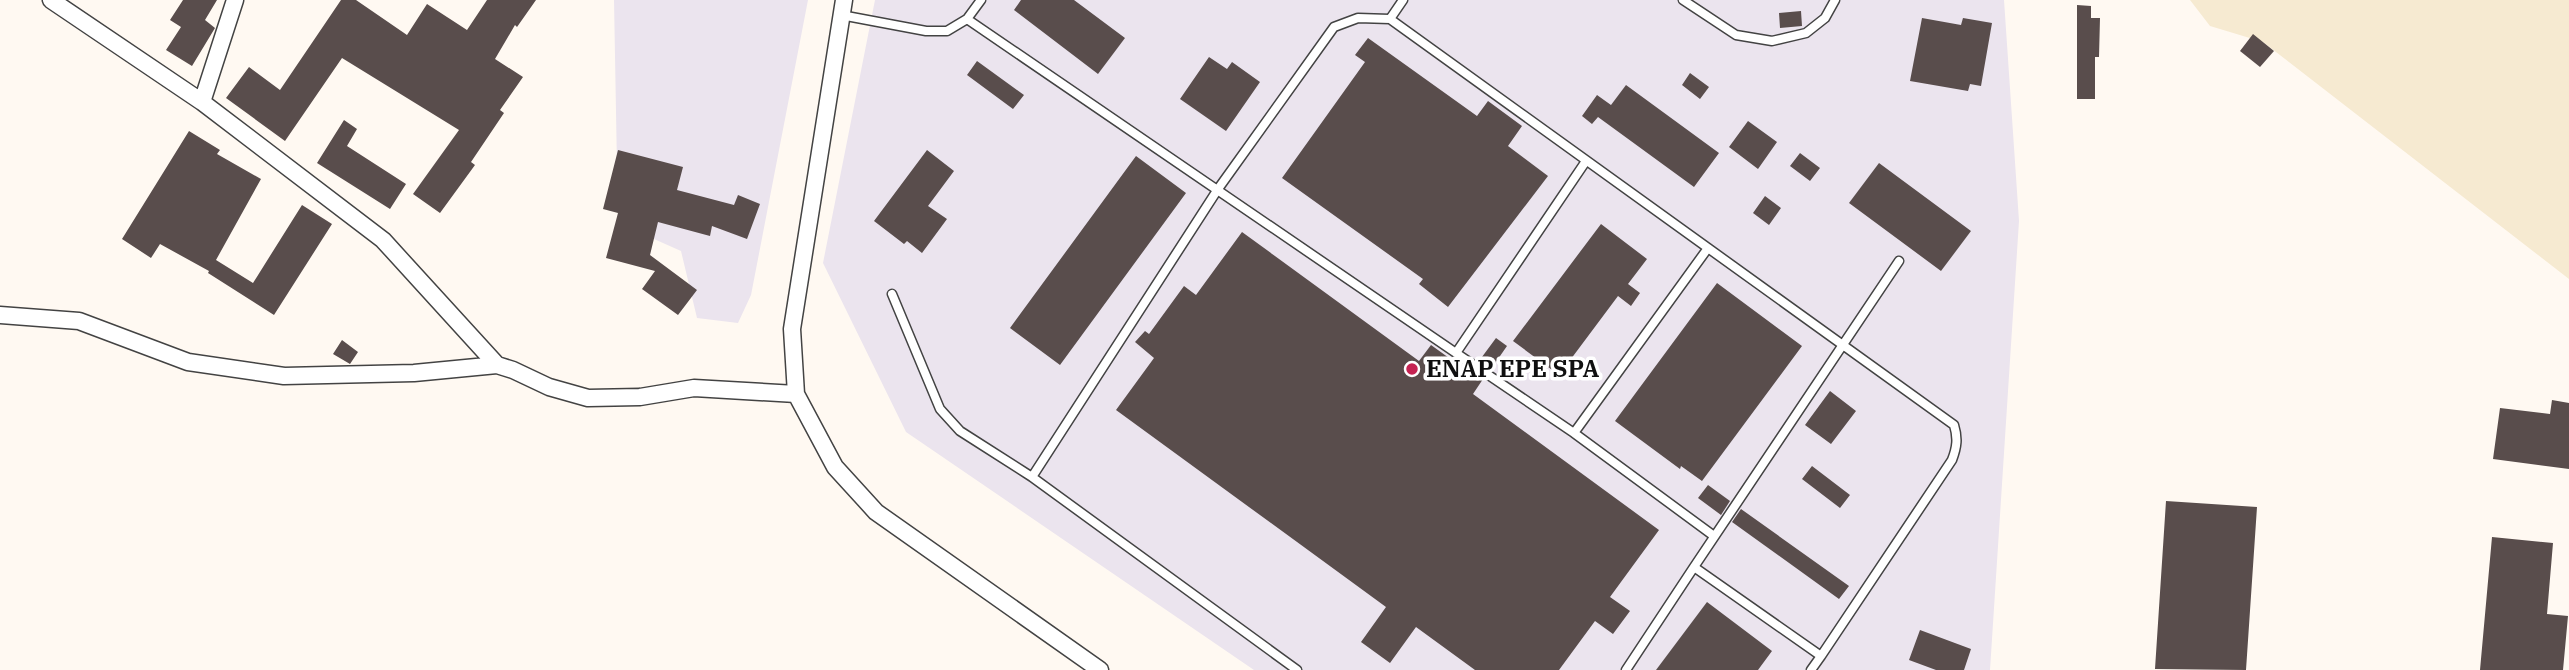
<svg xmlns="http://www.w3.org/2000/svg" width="2569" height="670" font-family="'IBM Plex Serif',serif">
  <rect width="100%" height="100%" fill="#fff9f2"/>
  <path fill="#ebe4ee" d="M614 0H808L751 295 738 323 697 318 681 251 618 223Z
    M875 0H2004L2019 221 1990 670H1254L906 432 823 263Z"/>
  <path fill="#f6ead1" d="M2190 0H2569V279L2263 42 2210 26Z"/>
  <path fill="#594d4c" d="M183 0H217L205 20 215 28 192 66 166 50 181 27 170 20Z
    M341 0H356L407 35 427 4 467 30 487 0H536L517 27 515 25 495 59 523 77 500 110 504 113 471 162 475 165 440 213 413 194 459 130 342 58 285 141 226 98 249 67 280 90Z
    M1021 0H1074L1125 38 1098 74 1014 10Z
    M2077 5 2091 6V18H2100L2099 57H2095V99H2077Z
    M1801 11 1802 26 1780 28 1779 13Z
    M1922 18 1961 25 1963 18 1992 23 1981 86 1970 84 1968 91 1910 81Z
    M2253 34 2274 51 2260 67 2240 51Z
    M1368 38 1477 116 1488 101 1522 126 1508 146 1548 176 1448 307 1419 284 1423 279 1282 178 1365 62 1355 55Z
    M1209 57 1227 69 1232 62 1260 82 1226 131 1180 99Z
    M977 61 1024 95 1013 109 967 75Z
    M1690 73 1709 87 1700 99 1682 85Z
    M1626 85 1719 153 1694 187 1598 117 1592 124 1582 116 1597 95 1611 105Z
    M344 120 357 129 347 146 406 184 390 209 317 163Z
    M1748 121 1777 142 1758 169 1729 147Z
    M189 131 220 150 217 154 261 179 216 260 253 283 302 205 332 224 274 315 208 273 209 271 160 244 151 258 122 239Z
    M618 150 683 167 677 190 734 205 738 195 760 204 747 239 712 226 710 236 658 222 650 255 697 290 678 315 642 289 655 271 606 258 618 213 603 209Z
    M927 150 954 171 928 206 947 219 922 253 907 241 904 244 874 221Z
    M1800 153 1820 168 1810 181 1790 166Z
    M1136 156 1186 193 1060 365 1010 328Z
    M1879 163 1971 231 1941 271 1849 203Z
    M1765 196 1781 208 1769 225 1753 213Z
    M1601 224 1647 259 1628 284 1640 293 1631 306 1618 296 1559 375 1513 341Z
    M1242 232 1419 361 1431 345 1470 373 1471 371 1483 379 1473 394 1659 530 1610 597 1630 611 1613 634 1595 621 1559 670H1475L1416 627 1390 663 1361 642 1386 607 1116 410 1154 358 1135 342 1145 331 1149 334 1184 286 1196 295Z
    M1717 283 1802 346 1702 481 1681 466 1680 469 1615 421Z
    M1496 338 1507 346 1491 369 1479 361Z
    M342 340 358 352 350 364 333 354Z
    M1830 391 1856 411 1831 444 1805 425Z
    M2552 400 2569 403V469L2493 459 2500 408 2550 414Z
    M1812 466 1850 495 1840 508 1802 479Z
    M1708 485 1730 501 1721 515 1698 498Z
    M2166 501 2257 507 2246 670 2155 669Z
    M1741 509 1849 586 1839 599 1732 522Z
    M2492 537 2553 543 2547 614 2568 616 2563 670H2480Z
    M1707 602 1772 651 1758 670H1656Z
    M1920 630 1971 649 1964 670H1936L1909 660Z"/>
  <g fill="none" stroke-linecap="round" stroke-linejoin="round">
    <g stroke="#434343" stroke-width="11">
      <path id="service" d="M1683 0 1736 35 1772 41 1806 33 1825 18 1835 0
        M841 15 926 31H947L967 19 1456 353 1586 161
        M967 19 981 0
        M1390 19 1403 0
        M892 294 940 409 960 431 1032 477 1297 670
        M1456 353 1574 433
        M1032 477 1218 189 1334 27 1358 18 1390 19 1708 248
        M1714 536 1574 433 1708 248 1954 425C1958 438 1957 447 1952 460L1821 656
        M1694 567 1899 261
        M1626 670 1694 567 1821 656 1811 670"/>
    </g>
    <g stroke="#434343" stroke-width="19">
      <path id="minor" d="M51 0 202 102 383 240 497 365
        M844 0 792 329 796 394 835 467 876 512 1100 670
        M202 102 235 0
        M0 315 79 321 188 362 284 376 414 373 497 365 513 370 549 387 588 398 640 397 694 388 796 394"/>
    </g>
    <use href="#service" stroke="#fff" stroke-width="8"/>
    <use href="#minor" stroke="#fff" stroke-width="16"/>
  </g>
  <circle fill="#c52352" stroke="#fff" stroke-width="2.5" cx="1412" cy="369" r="7"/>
  <g text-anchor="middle" stroke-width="7" stroke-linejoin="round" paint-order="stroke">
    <g font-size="24" font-weight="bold" fill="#101010" stroke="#fff" text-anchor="start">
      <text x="1426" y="377">ENAP EPE SPA</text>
    </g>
  </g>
</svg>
